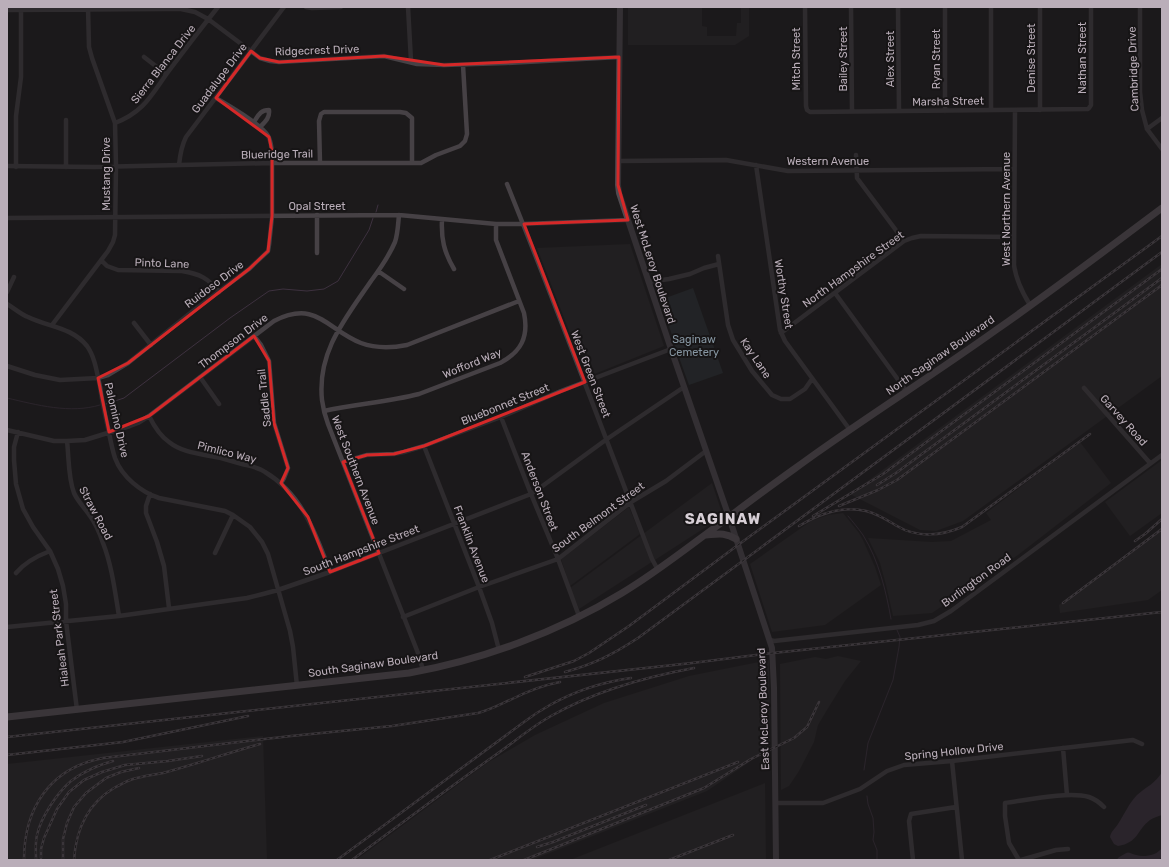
<svg xmlns="http://www.w3.org/2000/svg" width="1169" height="867" font-family="Rubik,sans-serif">
  <rect width="100%" height="100%" fill="#1c1a1b"/>
  <path fill="#292628" d="M628 7H702V26L707 27V36H736L737 23H741V7H749V36L735 45H628Z
    M630 244 664 346 587 377 537 248Z
    M1162 264V376L963 521 936 531 920 530 850 494Z
    M1080 442 1111 483 1018 555 932 613 893 616 886 585 880 563 868 538 932 542 951 541 991 520 986 513Z
    M1162 460V513L1130 536 1105 502Z
    M712 483 723 516 579 609 570 588Z
    M629 507 640 534 570 586 561 559Z
    M843 513 859 533 863 540 875 567 881 585 825 625 772 632 750 564 811 521 828 515Z
    M1162 527V590L1148 600 1060 613 1059 605Z
    M838 656 861 661 845 681 827 710 818 725 814 742 799 771 789 786 781 790 780 664 815 657 826 659Z
    M769 660 770 748 707 791 532 860H356L487 763 535 735 604 703 689 676Z
    M263 736 267 860H7V764Z
    M765 783 766 860H570Z"/>
  <path fill="#2a3033" d="M693 288 723 373 689 385 671 335H672L660 300Z"/>
  <path fill="#3d313f" d="M1162 772V815C1158 816 1153 818 1150 820 1137 830 1138 843 1118 846L1114 844 1110 837C1111 831 1115 829 1118 824 1124 815 1129 803 1137 795 1146 787 1156 783 1162 772Z"/>
  <g fill="none" stroke-linecap="round" stroke-linejoin="round">
    <path stroke="#3d313f" stroke-width="1" d="M376 212 378 205
      M7 398C37 405 70 414 100 405
      M106 404 124 398 230 318 269 291 283 289 307 291 324 289 338 281 369 230 373 218
      M848 516C853 522 858 528 863 535 879 561 886 591 891 619
      M864 770 868 743 893 680 899 647 900 637 897 630
      M867 796 868 804 873 818 874 832 873 840 877 850V860"/>
    <path stroke="#3d313f" stroke-width="7" d="M1121 860 1128 856C1138 861 1154 861 1162 853"/>
    <path stroke="#464145" stroke-width="4.5" d="M306 7 312 8 341 7
      M408 7 411 61
      M805 7 806 106 807 110 810 112 1088 109 1089 108 1091 105V7
      M851 7 852 111
      M898 7 899 111
      M945 7V111
      M991 7V110
      M1040 7V110
      M1140 7V92L1142 110 1147 129 1162 149
      M7 10 165 9H181L195 12 208 19 260 58 270 61 279 62 384 56 417 64 444 65 506 63 619 57
      M144 57 166 74
      M1015 110 1014 265C1016 280 1022 292 1030 305
      M66 120V167
      M254 122C258 116 260 110 269 110 270 118 265 122 259 128
      M115 123C146 111 152 93 171 68 186 48 202 27 218 7
      M1147 129 1162 118
      M856 155 857 178 904 241
      M618 161 726 160 788 171 1014 169
      M320 163 319 121 321 114 324 112H400L406 113 412 118V163
      M179 165C180 155 181 147 186 137L284 7
      M756 165 780 330 785 341 850 430
      M7 166 94 167 272 163H421L436 155 460 146 465 141 467 134 463 65
      M16 167V116L21 77V10
      M507 184C557 308 604 434 652 559L658 570
      M399 215C398 224 398 233 395 242 389 256 380 269 371 281 345 319 317 352 322 400 323 408 325 416 328 424L418 653 423 670
      M7 218 399 215 496 224H524L628 220
      M442 219C441 239 444 252 454 269
      M317 253V215
      M718 256 728 325 733 340 752 371 772 395 781 399H790L805 389 812 379
      M101 260 107 266 118 270 182 271C200 274 208 278 219 292
      M378 271 404 289
      M648 282 669 279 690 274 704 268 719 264
      M7 292 14 277
      M835 293 907 392
      M7 304C14 308 20 314 28 317 48 327 72 327 87 346 95 357 97 373 100 387 102 401 105 415 108 428 110 438 112 449 115 458 122 477 141 492 159 498L225 511 233 515 250 527 262 542 268 554 290 631 293 647 297 686
      M134 323 151 345
      M52 325 108 251 113 242 115 235 116 166 115 123 92 58 89 47 88 7
      M781 333 904 241 912 238 921 236 1014 237
      M254 336 261 345 269 361 274 423 288 468 284 478 281 483
      M7 366 35 375 60 380 98 378 108 375 128 363 189 314 249 269 268 251 269 245 272 216V152C271 146 271 141 268 136 261 124 229 106 216 98
      M200 377 219 404
      M1084 388 1150 463
      M324 411C355 404 388 402 419 394L500 363C521 352 529 337 524 313L496 240V224
      M149 416C154 426 160 436 169 442 184 454 204 454 221 458 228 460 235 462 242 464 250 466 258 467 265 472 302 494 316 534 330 572
      M501 417 531 494 558 559 579 616
      M7 430 54 441H67L85 440 130 426 138 423 149 416 274 321C317 299 327 330 361 343 377 349 392 348 407 345L519 301
      M18 432 14 447V460L16 484 23 509 33 527 50 551 58 569 63 586 66 604V621L77 710
      M67 441C69 458 68 477 74 493 78 502 85 508 90 516 96 524 100 534 103 543 112 566 115 592 119 616
      M424 446 479 587 492 623 499 650
      M343 462 367 455 394 454 404 452 424 446 501 417 561 391 671 349
      M150 494 146 506V513L157 542 164 566 169 608
      M215 553 233 515
      M16 573C25 562 37 556 50 551
      M403 617 479 587 558 559 631 502 666 481 706 451
      M7 627 119 616 247 598 263 594 278 590 330 572 531 494 537 490 607 439 684 387
      M770 640 774 641 918 625 934 621 951 611 1162 455
      M1063 748 1067 795
      M952 761 962 860
      M776 803H823L860 789 887 771 904 765 952 761 1133 740 1142 744
      M913 860 909 821 911 814 956 807
      M1019 860 1009 843 1005 816V803C1027 800 1069 791 1089 797 1095 799 1100 803 1104 807
      M1021 860 1056 850 1068 849"/>
    <path stroke="#514a50" stroke-width="6" d="M620 7 618 185 619 193 671 349 729 517 772 648 774 688 776 860"/>
    <path stroke="#60585e" stroke-width="7" d="M706 535C718 534 725 532 736 539
      M7 717 409 673C482 660 558 632 622 593 659 571 693 543 728 518 756 496 786 475 815 454 874 412 936 373 996 330 1052 291 1107 249 1162 208"/>
    <g stroke="#60585f" stroke-width="2.5">
      <path id="rail" d="M877 485 896 473 1162 278
        M839 506 878 490 897 480 1162 285
        M813 516 883 474 1162 269
        M799 526C819 514 842 505 866 511 878 514 887 520 897 526 917 538 941 536 962 527L1090 434
        M1135 541 1145 534 1162 519
        M1063 603 1162 529
        M565 672C594 664 612 655 638 638L1162 252
        M525 677 574 661 589 653 629 626 738 545 1162 236
        M7 737 692 663 773 653 1162 612
        M7 755 123 742 248 716
        M537 847 553 842 646 805
        M41 858V849L44 838 57 809 69 792 84 780 102 772 125 765 168 761 202 756
        M24 860C24 808 50 768 103 758L291 736 392 726 478 713C490 710 499 705 510 700 526 692 543 685 560 682
        M36 860C36 852 35 843 37 835 41 817 57 793 71 781 83 772 98 765 113 761
        M63 860V839L67 823 74 807 86 793 106 778 121 772 139 768
        M74 860C76 830 87 804 114 788 120 785 126 781 133 779 143 776 153 775 163 773 196 764 228 753 260 744
        M337 860 524 722C532 716 541 710 550 705 575 691 603 682 631 678
        M352 860C399 825 446 790 494 756 513 743 531 727 551 716 595 691 645 677 694 668
        M490 860 738 762
        M524 860 704 788 751 759 794 738 807 727 819 702
        M669 860 733 835"/>
    </g>
    <use href="#rail" stroke="#171516" stroke-width="1" stroke-dasharray="3" stroke-linecap="butt"/>
  </g>
  <path d="M0 0H1169V867H0ZM251 51 260 58 279 62 384 56 444 65 619 57 618 185 628 220 524 224 585 382 424 446 394 454 367 455 343 462 379 553 330 572 308 517 281 483 288 468 274 423 269 361 254 336 149 416 109 432 98 378 128 363 249 269 268 251 272 216V152L269 137 216 98Z" fill="#1c1a1b" fill-opacity=".55" fill-rule="evenodd"/>
  <path fill="none" stroke="#d62828" stroke-width="3" stroke-linejoin="round" d="M251 51 260 58 279 62 384 56 444 65 619 57 618 185 628 220 524 224 585 382 424 446 394 454 367 455 343 462 379 553 330 572 308 517 281 483 288 468 274 423 269 361 254 336 149 416 109 432 98 378 128 363 249 269 268 251 272 216V152L269 137 216 98Z"/>
  <g text-anchor="middle" stroke-width="4" stroke-linejoin="round" paint-order="stroke">
    <g font-size="11" fill="#baaeb9" stroke="#171516">
      <text transform="translate(317 50) rotate(-2)" y="4">Ridgecrest Drive</text>
      <text transform="translate(1031 58) rotate(-90)" y="4">Denise Street</text>
      <text transform="translate(1082 58) rotate(-90)" y="4">Nathan Street</text>
      <text transform="translate(796 59) rotate(-90)" y="4">Mitch Street</text>
      <text transform="translate(843 59) rotate(-90)" y="4">Bailey Street</text>
      <text transform="translate(890 59) rotate(-90)" y="4">Alex Street</text>
      <text transform="translate(936 59) rotate(-90)" y="4">Ryan Street</text>
      <text transform="translate(163 64) rotate(-52)" y="4">Sierra Blanca Drive</text>
      <text transform="translate(1133 69) rotate(-92)" y="4">Cambridge Drive</text>
      <text transform="translate(219 78) rotate(-53)" y="4">Guadalupe Drive</text>
      <text transform="translate(948 101) rotate(-1)" y="4">Marsha Street</text>
      <text transform="translate(277 154) rotate(-1)" y="4">Blueridge Trail</text>
      <text x="828" y="165">Western Avenue</text>
      <text transform="translate(106 174) rotate(-90)" y="4">Mustang Drive</text>
      <text x="317" y="210">Opal Street</text>
      <text transform="translate(1006 209) rotate(-90)" y="4">West Northern Avenue</text>
      <text transform="translate(162 263) rotate(2)" y="4">Pinto Lane</text>
      <text transform="translate(653 264) rotate(72)" y="4">West McLeroy Boulevard</text>
      <text transform="translate(853 269) rotate(-36)" y="4">North Hampshire Street</text>
      <text transform="translate(214 284) rotate(-37)" y="4">Ruidoso Drive</text>
      <text transform="translate(784 294) rotate(81)" y="4">Worthy Street</text>
      <text transform="translate(233 341) rotate(-37)" y="4">Thompson Drive</text>
      <text transform="translate(940 355) rotate(-35)" y="4">North Saginaw Boulevard</text>
      <text transform="translate(756 358) rotate(56)" y="4">Kay Lane</text>
      <text transform="translate(472 363) rotate(-22)" y="4">Wofford Way</text>
      <text transform="translate(591 374) rotate(69)" y="4">West Green Street</text>
      <text transform="translate(264 398) rotate(-96)" y="4">Saddle Trail</text>
      <text transform="translate(505 404) rotate(-22)" y="4">Bluebonnet Street</text>
      <text transform="translate(117 420) rotate(77)" y="4">Palomino Drive</text>
      <text transform="translate(1124 420) rotate(48)" y="4">Garvey Road</text>
      <text transform="translate(227 452) rotate(14)" y="4">Pimlico Way</text>
      <text transform="translate(356 470) rotate(69)" y="4">West Southern Avenue</text>
      <text transform="translate(540 491) rotate(69)" y="4">Anderson Street</text>
      <text transform="translate(96 513) rotate(62)" y="4">Straw Road</text>
      <text transform="translate(598 517) rotate(-36)" y="4">South Belmont Street</text>
      <text transform="translate(472 544) rotate(69)" y="4">Franklin Avenue</text>
      <text transform="translate(361 550) rotate(-21)" y="4">South Hampshire Street</text>
      <text transform="translate(976 580) rotate(-36)" y="4">Burlington Road</text>
      <text transform="translate(59 638) rotate(-97)" y="4">Hialeah Park Street</text>
      <text transform="translate(373 664) rotate(-8)" y="4">South Saginaw Boulevard</text>
      <text transform="translate(763 709) rotate(-92)" y="4">East McLeroy Boulevard</text>
      <text transform="translate(954 751) rotate(-6)" y="4">Spring Hollow Drive</text>
    </g>
    <g font-size="11" fill="#8797a3" stroke="#171516">
      <text x="694" y="343">Saginaw<tspan x="694" dy="13">Cemetery</tspan></text>
    </g>
    <g font-size="15" font-weight="bold" letter-spacing="1" fill="#d7cfd6" stroke="#171516">
      <text x="723" y="524">SAGINAW</text>
    </g>
  </g>
  <rect width="1169" height="867" fill="none" stroke="#baaeb9" stroke-width="16"/>
</svg>
